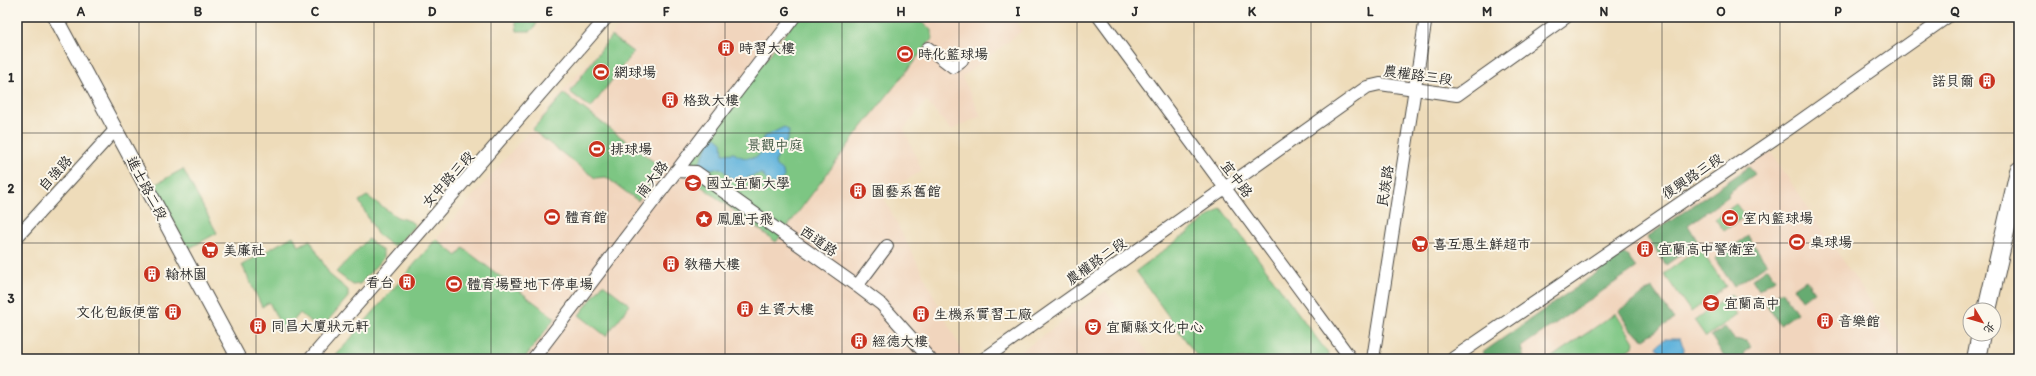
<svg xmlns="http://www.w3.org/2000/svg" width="2036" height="376" font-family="Itim,'LXGW WenKai TC',sans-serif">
  <rect width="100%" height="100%" fill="#fbf7ec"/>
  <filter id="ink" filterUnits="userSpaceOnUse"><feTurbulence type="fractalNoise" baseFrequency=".025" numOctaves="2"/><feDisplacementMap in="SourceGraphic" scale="8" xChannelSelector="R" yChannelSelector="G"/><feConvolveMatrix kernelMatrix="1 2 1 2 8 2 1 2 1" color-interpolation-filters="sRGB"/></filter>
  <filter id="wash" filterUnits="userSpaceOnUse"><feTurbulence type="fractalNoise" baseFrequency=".012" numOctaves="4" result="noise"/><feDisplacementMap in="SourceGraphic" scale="16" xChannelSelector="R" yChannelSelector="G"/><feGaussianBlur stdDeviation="0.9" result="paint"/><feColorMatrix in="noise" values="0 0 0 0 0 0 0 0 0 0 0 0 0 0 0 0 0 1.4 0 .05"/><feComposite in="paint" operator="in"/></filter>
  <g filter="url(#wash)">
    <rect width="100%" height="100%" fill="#eedcba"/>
    <path fill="#f1d5bd" d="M627 17H1014L1022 31 962 77 981 116 951 130 926 101 904 129 922 171 882 194 964 355 958 359H333Z
      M1770 151 1909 359H1472L1715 186Z
      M1106 291 1152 359H1010L1100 295Z"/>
    <path fill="#7dc683" stroke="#547857" d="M515 17H539L535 27 531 31H517Z
      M798 17H915L932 30V39L859 131 776 242 681 171Z
      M611 36 633 52 591 108 570 92Z
      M564 94 662 168 638 201 606 177 595 178 532 130Z
      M183 169 217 233 188 249 154 185Z
      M367 196 397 217 410 221 415 225 397 245H391L377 234 359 201Z
      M1736 204 1745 216 1724 231 1715 219Z
      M1221 208 1332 359H1199L1136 271Z
      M293 236 299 246 310 240 330 275 348 290V297L320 330 300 313 284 332 269 302 262 307 242 265Z
      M368 239 383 251V258L360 284 353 285 336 272Z
      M436 239 457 256 463 248 555 318 524 359H333Z
      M1699 248 1726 286 1691 312 1664 274Z
      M603 284 630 305 606 336 579 315Z
      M1731 294 1736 300 1730 304 1737 315 1706 337 1694 320Z
      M1616 313 1634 342 1633 347 1616 359H1549Z"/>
    <path fill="#66ab71" stroke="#486b4e" d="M1749 167 1755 174 1728 193 1729 196 1688 225 1698 242 1666 265 1647 237Z
      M1748 236 1767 264 1734 287 1715 259Z
      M1625 253 1636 268 1521 347 1524 359H1486L1482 353Z
      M1768 268 1775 279 1759 290 1752 279Z
      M1806 280 1814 292 1802 300 1794 288Z
      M1652 288 1674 319 1644 339 1631 330 1619 311Z
      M1782 291 1797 313 1780 325 1765 302Z
      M1725 327 1734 339 1746 341 1751 347 1743 353 1746 359H1726L1711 336Z"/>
    <path fill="#61b3dc" stroke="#466f84" d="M784 127 789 131 788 138 775 162 776 166 783 171 784 177 775 185 768 182 762 174C753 173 739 185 732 179 728 176 725 172 721 168L704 169 699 164 710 140 716 137 722 142 723 154 734 153C742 159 748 158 757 157L764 149 762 143 764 137Z
      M1664 339H1680L1684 348 1683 358 1661 359V354L1657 347Z"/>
  </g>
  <g filter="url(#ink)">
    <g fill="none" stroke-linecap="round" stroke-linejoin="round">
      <g stroke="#484640" stroke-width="14">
        <path id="minor" d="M1099 17 1351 359
          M928 48 953 67 962 60
          M676 171 696 172 857 286 882 305 930 359
          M17 237 116 129
          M857 286 887 246
          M310 359 607 17
          M533 359 794 17
          M984 359 1367 87 1380 84 1457 95 1566 17
          M1373 359 1426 17
          M1452 359 1790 128 1947 17"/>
      </g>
      <g stroke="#484640" stroke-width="16">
        <path id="tertiary" d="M55 17 239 359"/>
      </g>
      <g stroke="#484640" stroke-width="20">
        <path id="primary" d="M1987 310 2019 171
          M1976 359 1981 334"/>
      </g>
      <use href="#minor" stroke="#fff" stroke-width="12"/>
      <use href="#tertiary" stroke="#fff" stroke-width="14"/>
      <use href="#primary" stroke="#fff" stroke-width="18"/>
    </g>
  </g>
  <path fill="none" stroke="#2b2b2b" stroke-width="1" stroke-opacity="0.55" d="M139 17V359M256 17V359M374 17V359M491 17V359M608 17V359M725 17V359M842 17V359M959 17V359M1077 17V359M1194 17V359M1311 17V359M1428 17V359M1545 17V359M1662 17V359M1780 17V359M1897 17V359M17 133H2019M17 243H2019"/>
  <defs>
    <g id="building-disc" transform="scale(0.9)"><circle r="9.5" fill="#c8321e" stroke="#fbf7ec"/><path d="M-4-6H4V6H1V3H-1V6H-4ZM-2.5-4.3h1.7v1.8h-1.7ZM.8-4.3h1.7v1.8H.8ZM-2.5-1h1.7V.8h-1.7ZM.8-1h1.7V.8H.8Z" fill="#fff"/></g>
    <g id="stadium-disc" transform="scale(0.9)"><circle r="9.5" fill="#c8321e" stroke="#fbf7ec"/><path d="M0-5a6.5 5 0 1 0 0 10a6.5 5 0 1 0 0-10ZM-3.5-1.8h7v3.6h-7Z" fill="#fff"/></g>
    <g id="university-disc" transform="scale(0.9)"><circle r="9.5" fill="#c8321e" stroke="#fbf7ec"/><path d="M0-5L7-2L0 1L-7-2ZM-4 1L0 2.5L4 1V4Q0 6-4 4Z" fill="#fff"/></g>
    <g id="sight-disc" transform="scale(0.9)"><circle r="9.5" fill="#c8321e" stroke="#fbf7ec"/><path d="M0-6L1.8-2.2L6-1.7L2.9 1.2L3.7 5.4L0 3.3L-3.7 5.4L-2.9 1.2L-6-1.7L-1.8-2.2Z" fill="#fff"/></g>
    <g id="supermarket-disc" transform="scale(0.9)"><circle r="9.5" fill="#c8321e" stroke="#fbf7ec"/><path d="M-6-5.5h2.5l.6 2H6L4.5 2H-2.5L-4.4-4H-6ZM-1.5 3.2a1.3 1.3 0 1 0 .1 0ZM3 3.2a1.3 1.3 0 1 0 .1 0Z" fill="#fff"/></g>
    <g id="school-disc" transform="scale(0.9)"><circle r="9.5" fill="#c8321e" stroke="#fbf7ec"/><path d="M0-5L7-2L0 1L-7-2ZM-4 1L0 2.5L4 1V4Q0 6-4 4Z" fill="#fff"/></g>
    <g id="theatre-disc" transform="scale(0.9)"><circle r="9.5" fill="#c8321e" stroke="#fbf7ec"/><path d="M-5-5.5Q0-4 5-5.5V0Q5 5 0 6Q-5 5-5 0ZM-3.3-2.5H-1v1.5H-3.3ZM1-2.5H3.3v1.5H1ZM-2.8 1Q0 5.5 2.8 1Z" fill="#fff"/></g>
  </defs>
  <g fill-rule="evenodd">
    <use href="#building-disc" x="726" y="48"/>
    <use href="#stadium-disc" x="905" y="54"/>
    <use href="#stadium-disc" x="601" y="72"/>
    <use href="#building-disc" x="1987" y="81"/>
    <use href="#building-disc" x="670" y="100"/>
    <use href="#stadium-disc" x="597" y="149"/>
    <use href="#university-disc" x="693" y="183"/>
    <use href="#building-disc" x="858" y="191"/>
    <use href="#stadium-disc" x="552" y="217"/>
    <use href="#stadium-disc" x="1730" y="218"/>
    <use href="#sight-disc" x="704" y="219"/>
    <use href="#stadium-disc" x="1797" y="242"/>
    <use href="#supermarket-disc" x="1420" y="244"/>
    <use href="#building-disc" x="1645" y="249"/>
    <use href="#supermarket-disc" x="210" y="250"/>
    <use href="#building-disc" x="671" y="264"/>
    <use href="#building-disc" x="152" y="274"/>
    <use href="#building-disc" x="407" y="282"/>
    <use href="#stadium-disc" x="454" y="284"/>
    <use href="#school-disc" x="1711" y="303"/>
    <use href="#building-disc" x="745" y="309"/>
    <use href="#building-disc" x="173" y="312"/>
    <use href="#building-disc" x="921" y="314"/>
    <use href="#building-disc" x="1825" y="321"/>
    <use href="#building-disc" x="258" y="326"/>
    <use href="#theatre-disc" x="1093" y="327"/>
    <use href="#building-disc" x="859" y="341"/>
  </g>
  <g text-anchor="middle" stroke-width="4" stroke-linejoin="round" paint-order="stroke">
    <g font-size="14" fill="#2b2b2b" stroke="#fbf7ec" text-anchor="start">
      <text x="739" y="53">時習大樓</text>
      <text x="918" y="59">時化籃球場</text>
      <text x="614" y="77">網球場</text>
      <text x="1974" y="86" text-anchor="end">諾貝爾</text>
      <text x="683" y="105">格致大樓</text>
      <text x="610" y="154">排球場</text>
      <text x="706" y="188">國立宜蘭大學</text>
      <text x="871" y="196">園藝系舊館</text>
      <text x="565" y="222">體育館</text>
      <text x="1743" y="223">室內籃球場</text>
      <text x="717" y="224">鳳凰于飛</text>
      <text x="1810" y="247">桌球場</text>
      <text x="1433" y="249">喜互惠生鮮超市</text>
      <text x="1658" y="254">宜蘭高中警衛室</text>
      <text x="223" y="255">美廉社</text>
      <text x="684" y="269">教穡大樓</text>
      <text x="165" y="279">翰林園</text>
      <text x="394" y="287" text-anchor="end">看台</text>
      <text x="467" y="289">體育場暨地下停車場</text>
      <text x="1724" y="308">宜蘭高中</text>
      <text x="758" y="314">生資大樓</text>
      <text x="160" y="317" text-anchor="end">文化包飯便當</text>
      <text x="934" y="319">生機系實習工廠</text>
      <text x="1838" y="326">音樂館</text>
      <text x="271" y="331">同昌大廈狀元軒</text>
      <text x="1106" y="332">宜蘭縣文化中心</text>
      <text x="872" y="346">經德大樓</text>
    </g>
    <g font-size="14" fill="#2b2b2b" stroke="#fbf7ec">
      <text transform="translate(1418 75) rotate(8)" y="5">農權路三段</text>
      <text transform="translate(55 173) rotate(-48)" y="5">自強路</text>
      <text transform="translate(1692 176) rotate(-34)" y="5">復興路三段</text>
      <text transform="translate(448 179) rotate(-48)" y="5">女中路三段</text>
      <text transform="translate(652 179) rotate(-53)" y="5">南大路</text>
      <text transform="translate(1237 179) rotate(53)" y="5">宜中路</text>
      <text transform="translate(1385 186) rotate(-81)" y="5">民族路</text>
      <text transform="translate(147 188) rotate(62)" y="5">進士路二段</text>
      <text transform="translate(819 241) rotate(35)" y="5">西道路</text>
      <text transform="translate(1096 261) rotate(-35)" y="5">農權路二段</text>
    </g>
    <g font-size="14" fill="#445a45" stroke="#fbf7ec">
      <text x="775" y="150">景觀中庭</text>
    </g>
  </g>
  <rect width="2036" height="376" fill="none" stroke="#fbf7ec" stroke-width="44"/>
  <g transform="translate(1982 322) rotate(128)"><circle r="19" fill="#fbf7ec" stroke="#a8a59f"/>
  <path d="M0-3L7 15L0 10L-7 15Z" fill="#c8321e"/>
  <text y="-6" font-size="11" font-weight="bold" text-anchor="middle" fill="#2b2b2b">北</text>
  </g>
  <rect x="22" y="22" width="1992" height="332" fill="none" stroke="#2b2b2b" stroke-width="1.5"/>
  <g font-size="13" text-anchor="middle" font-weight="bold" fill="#2b2b2b">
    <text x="81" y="16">A</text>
    <text x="198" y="16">B</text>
    <text x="315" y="16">C</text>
    <text x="432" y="16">D</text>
    <text x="549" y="16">E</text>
    <text x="666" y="16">F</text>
    <text x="784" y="16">G</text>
    <text x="901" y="16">H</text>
    <text x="1018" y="16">I</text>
    <text x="1135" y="16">J</text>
    <text x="1252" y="16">K</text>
    <text x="1370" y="16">L</text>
    <text x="1487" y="16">M</text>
    <text x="1604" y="16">N</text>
    <text x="1721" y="16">O</text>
    <text x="1838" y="16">P</text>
    <text x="1955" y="16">Q</text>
    <text x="11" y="82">1</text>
    <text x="11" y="193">2</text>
    <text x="11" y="303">3</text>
  </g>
</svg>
